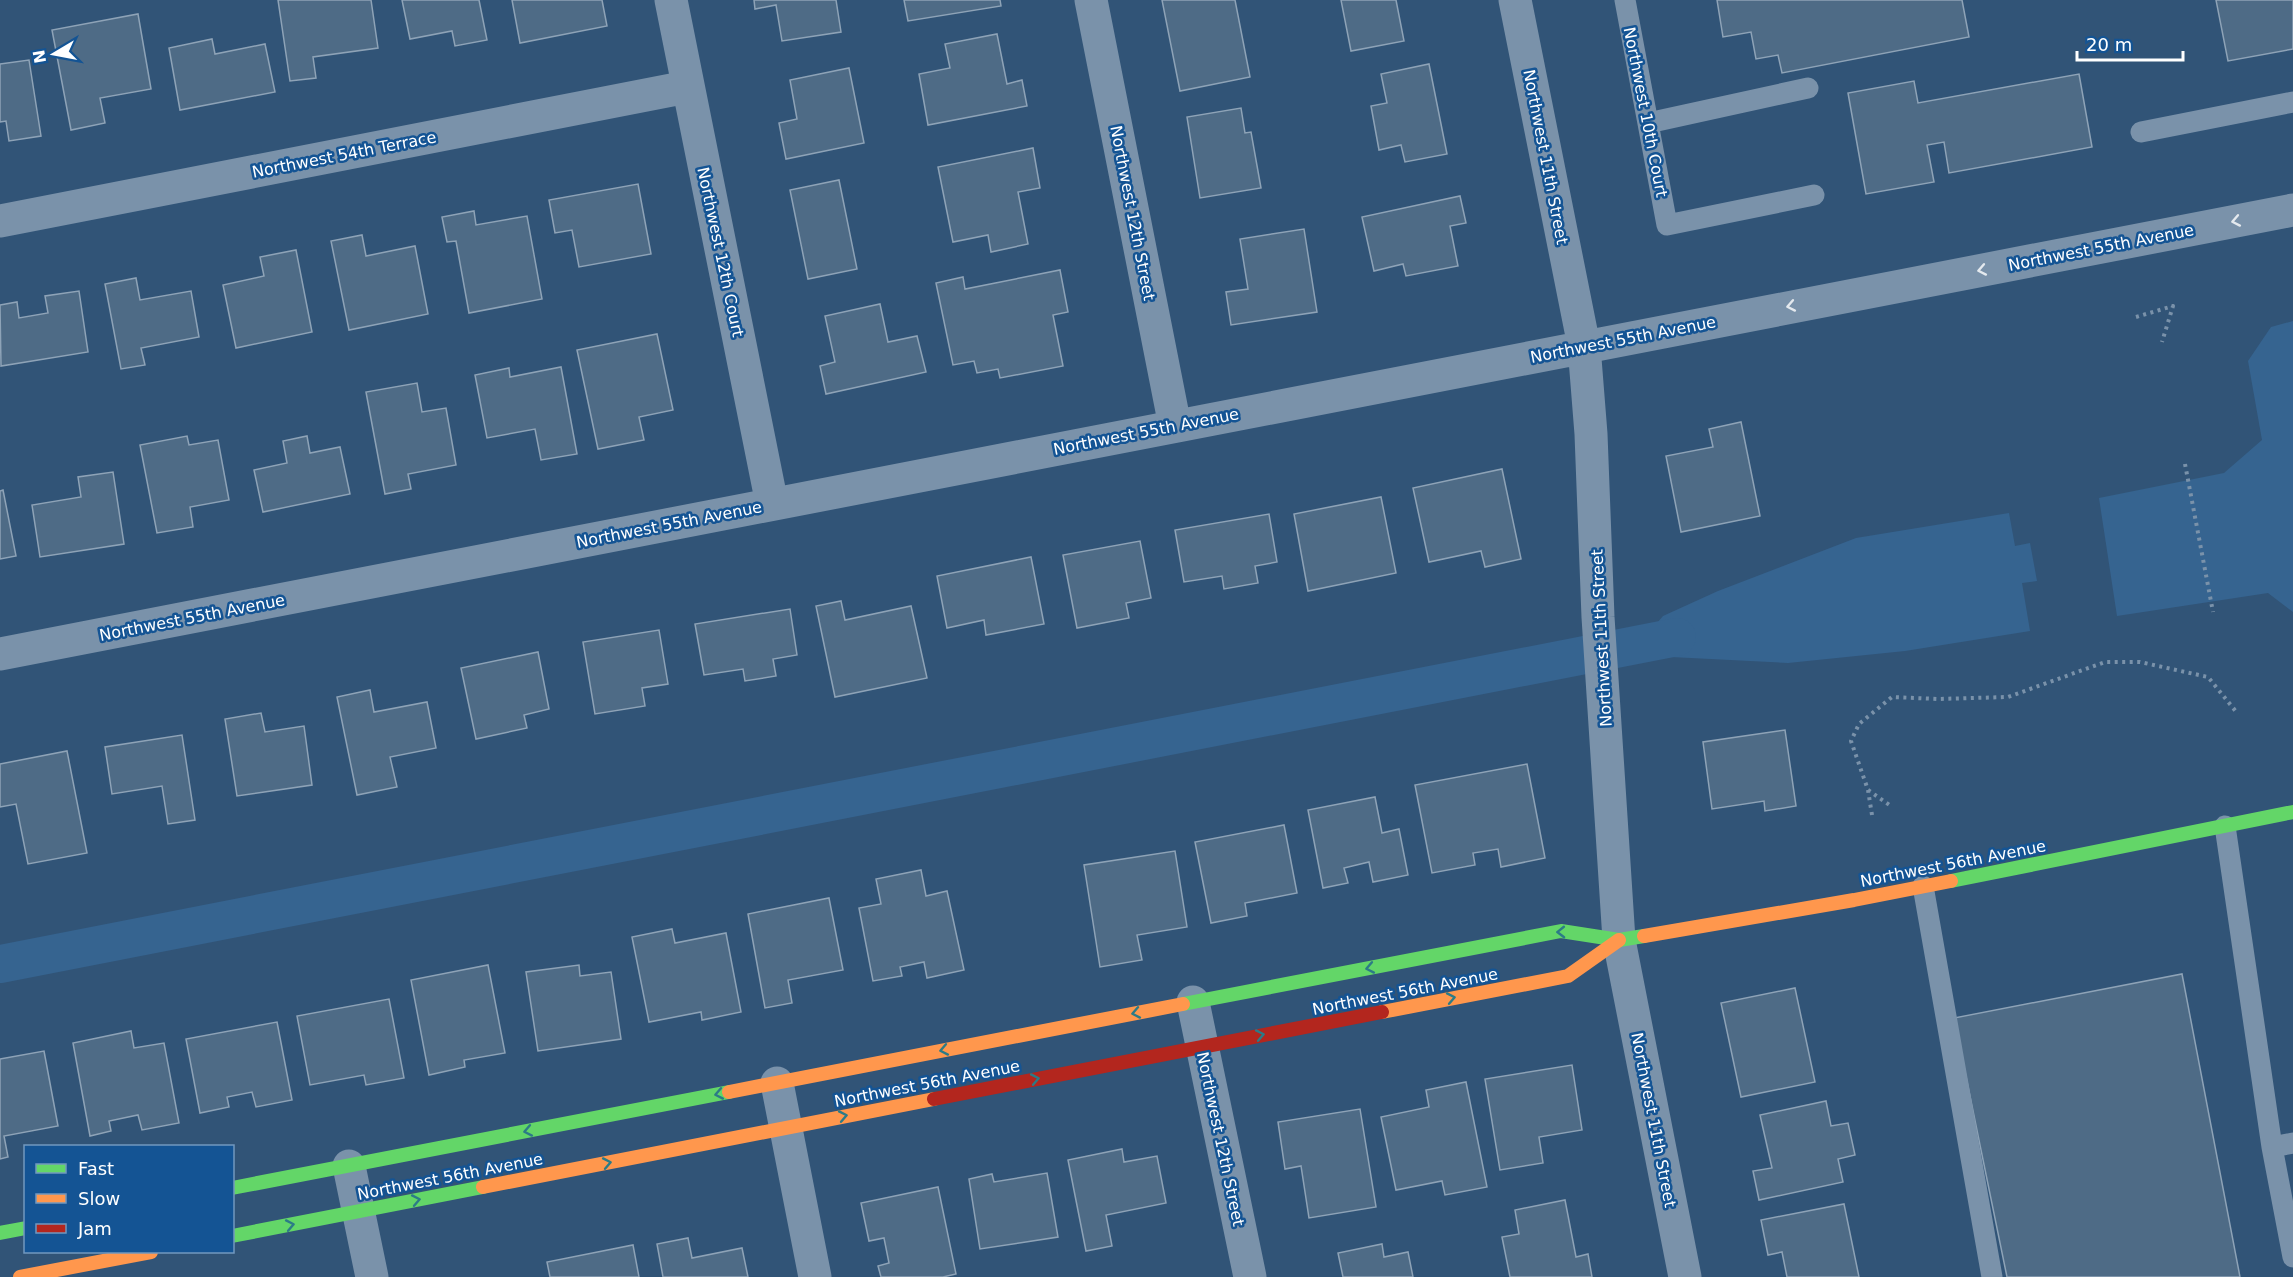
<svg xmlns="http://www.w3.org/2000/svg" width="2293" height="1277" font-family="'DejaVu Sans',sans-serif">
  <rect width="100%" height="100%" fill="#315477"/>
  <path fill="#366490" d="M2293 321V612L2268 593 2117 616 2099 498 2224 473 2262 440 2248 361 2271 327Z
    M2009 513 2015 546 2030 543 2037 581 2022 583 2030 631 1905 651 1788 663 1671 657 1637 661 1627 654 1625 642 1633 632 1652 629 1663 616 1718 591 1856 538Z"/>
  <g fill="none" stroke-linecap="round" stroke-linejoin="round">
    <path stroke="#366490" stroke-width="38" d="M0 964 1677 637"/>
  </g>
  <path fill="#4e6b86" stroke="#8ea3b7" stroke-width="1.5" d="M278 0H371L378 48 313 57 316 78 290 81Z
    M402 0H479L487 40 455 46 452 31 410 39Z
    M512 0H602L607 26 520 43Z
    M754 0H836L841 32 782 41 776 5 755 9Z
    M904 0H1000L1001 6 908 21Z
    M1162 0H1235L1250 77 1180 91Z
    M1341 0H1396L1404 41 1351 51Z
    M1717 0H1962L1969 37 1782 73 1778 55 1756 59 1751 32 1723 37Z
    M2216 0H2293V49L2228 61Z
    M138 14 151 89 100 98 105 123 71 130 52 30Z
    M997 34 1007 84 1022 80 1027 106 928 125 919 74 950 68 945 44Z
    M212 39 215 54 265 44 275 92 180 110 169 48Z
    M29 60 41 136 9 141 6 121 0 122V64Z
    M1429 64 1447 154 1405 162 1401 145 1379 150 1371 106 1387 103 1381 74Z
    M849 68 864 143 786 159 779 123 797 119 790 80Z
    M2079 74 2092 147 1949 173 1944 142 1927 145 1934 182 1866 194 1848 93 1914 81 1918 103Z
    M1241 108 1245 133 1251 132 1261 188 1200 198 1187 117Z
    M1033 148 1040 188 1018 192 1028 244 991 252 988 235 953 242 938 167Z
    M839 180 857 269 808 279 790 190Z
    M638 184 651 254 579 267 572 230 555 233 549 200Z
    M1460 196 1466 223 1450 226 1458 266 1406 276 1403 264 1374 271 1362 217Z
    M474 211 476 225 527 216 542 299 469 313 456 241 447 242 442 217Z
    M1304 229 1317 312 1231 325 1226 292 1248 289 1240 239Z
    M362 235 366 256 415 246 428 314 349 330 331 241Z
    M296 250 312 332 236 348 223 285 264 276 260 257Z
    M1060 270 1068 312 1053 315 1063 366 1000 378 998 369 977 373 974 361 953 365 936 283 963 277 965 289Z
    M136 278 140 300 191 291 199 337 141 348 145 365 121 369 105 284Z
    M79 291 88 352 1 366 0 305 17 302 19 318 48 313 45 296Z
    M880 304 888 342 917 336 926 372 826 394 820 366 835 362 825 316Z
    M657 334 673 410 639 417 644 440 598 449 577 350Z
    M561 367 577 454 541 460 535 429 487 438 475 375 509 368 510 377Z
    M417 383 422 412 446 408 456 465 408 474 411 489 385 494 366 392Z
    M1741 422 1760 516 1681 532 1666 456 1713 447 1709 429Z
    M187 436 189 445 218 440 229 500 190 507 193 527 157 533 140 445Z
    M307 436 310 453 340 447 350 494 263 512 254 470 287 463 283 441Z
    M1502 469 1521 559 1485 567 1481 551 1429 562 1413 488Z
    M113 472 124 544 40 557 32 505 81 497 78 477Z
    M3 490 16 556 0 559V491Z
    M1381 497 1396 573 1308 591 1294 514Z
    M1269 514 1277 562 1255 566 1258 583 1224 589 1222 576 1184 582 1175 530Z
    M1140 541 1151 598 1126 603 1129 618 1077 628 1063 555Z
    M1031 557 1044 624 986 635 984 620 947 628 937 576Z
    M841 601 845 620 911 606 927 678 835 697 816 606Z
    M790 609 797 655 773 659 776 676 745 681 743 669 704 675 695 624Z
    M659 630 668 684 642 688 645 706 595 714 583 642Z
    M538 652 549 709 524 715 527 728 476 739 461 668Z
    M370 690 374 712 427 702 436 748 390 757 397 787 357 795 337 697Z
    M261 713 265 732 304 726 312 785 237 796 225 719Z
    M1785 730 1796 806 1765 811 1764 801 1712 809 1703 742Z
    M182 735 195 820 168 824 162 786 112 794 105 747Z
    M67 751 87 853 28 864 16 804 0 807V764Z
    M1527 764 1545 858 1501 867 1498 849 1473 853 1475 865 1432 873 1415 785Z
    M1375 797 1382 833 1399 829 1408 875 1373 882 1369 862 1344 868 1348 883 1323 888 1308 810Z
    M1284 825 1297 893 1245 903 1247 916 1211 923 1195 842Z
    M1175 851 1187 927 1137 935 1142 960 1100 967 1084 865Z
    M921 870 926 896 947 891 964 970 927 978 924 962 900 967 902 976 873 981 859 908 881 904 876 879Z
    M829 898 843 970 788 980 792 1003 765 1008 748 914Z
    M672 929 675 943 726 933 741 1012 702 1020 701 1012 649 1022 632 937Z
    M488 965 505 1053 464 1060 465 1067 429 1075 411 980Z
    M579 965 580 976 611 972 621 1039 538 1051 526 972Z
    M2182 974 2240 1277H2007L1954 1018Z
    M1795 988 1815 1082 1741 1097 1721 1003Z
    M389 999 404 1078 366 1085 364 1075 310 1085 297 1016Z
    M277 1022 292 1100 256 1107 252 1092 227 1097 229 1107 200 1113 186 1039Z
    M131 1031 134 1048 164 1043 179 1123 142 1130 138 1115 109 1121 111 1131 90 1136 73 1043Z
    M44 1051 58 1126 4 1136 8 1157 0 1159V1059Z
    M1572 1065 1582 1130 1539 1137 1543 1163 1500 1170 1485 1079Z
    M1466 1082 1487 1187 1445 1195 1442 1181 1396 1190 1381 1117 1429 1107 1426 1090Z
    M1826 1101 1831 1126 1848 1123 1855 1155 1838 1159 1843 1182 1759 1200 1753 1171 1772 1168 1760 1115Z
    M1360 1109 1376 1207 1309 1218 1301 1166 1285 1169 1278 1122Z
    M1122 1149 1124 1162 1157 1156 1166 1203 1106 1215 1112 1246 1086 1251 1068 1160Z
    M1047 1173 1058 1237 980 1249 969 1179 992 1174 994 1182Z
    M938 1187 956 1274 943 1277H881L878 1266 889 1263 884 1238 869 1241 861 1203Z
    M1565 1200 1576 1257 1588 1254 1592 1277H1510L1502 1237 1519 1234 1515 1210Z
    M1844 1204 1859 1277H1787L1782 1252 1768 1255 1761 1220Z
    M688 1238 692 1258 742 1248 748 1277H663L657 1244Z
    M1382 1244 1384 1257 1408 1252 1413 1277H1343L1338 1253Z
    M633 1245 639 1277H550L547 1262Z"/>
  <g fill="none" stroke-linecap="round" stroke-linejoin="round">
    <path stroke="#7a92aa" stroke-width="4" stroke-dasharray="3 4.5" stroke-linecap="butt" d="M2136 317 2173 306 2162 342
      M2185 464 2213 612
      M1868 790 1891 806
      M1872 815 1868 790 1851 741 1859 724 1892 697 1938 699 2008 697 2105 662H2140L2208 677 2238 714"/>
    <path stroke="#7a92aa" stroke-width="21" d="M1625 0 1667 225 1814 195
      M1648 123 1808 88
      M2141 132 2293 102
      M2225 826 2272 1147 2293 1257
      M1923 886 1992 1277
      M2272 1147 2293 1143"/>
    <path stroke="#7a92aa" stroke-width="33" d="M671 0 772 504
      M1091 0 1175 426
      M1515 0 1584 346 1591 434 1598 617 1619 940 1685 1277
      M0 221 687 87
      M0 654 2293 210
      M1193 1002 1250 1277
      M777 1083 815 1277
      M349 1166 372 1277"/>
    <path stroke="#63d668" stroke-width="14" d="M1951 881 2293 812
      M1183 1004 1561 931 1619 940 1644 936
      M232 1188 729 1092
      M0 1233 26 1228
      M232 1236 483 1187"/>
    <path stroke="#ff974d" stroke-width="14" d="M1644 936 1854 900 1951 881
      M1382 1012 1568 976 1619 940
      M729 1092 1183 1004
      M483 1187 934 1099
      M20 1277 151 1252"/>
    <path stroke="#b3261e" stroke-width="14" d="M934 1099 1382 1012"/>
  </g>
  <defs><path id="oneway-chevron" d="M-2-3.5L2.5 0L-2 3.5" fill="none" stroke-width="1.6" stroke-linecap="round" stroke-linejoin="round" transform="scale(1.5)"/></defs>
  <g stroke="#e4e9ee">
    <use href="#oneway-chevron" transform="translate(2236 221) rotate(169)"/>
    <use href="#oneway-chevron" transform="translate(1982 270) rotate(169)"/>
    <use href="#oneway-chevron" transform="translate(1791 306) rotate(169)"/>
  </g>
  <g stroke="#2c7b87">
    <use href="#oneway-chevron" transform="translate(1561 932) rotate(179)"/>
    <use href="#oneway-chevron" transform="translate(1370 968) rotate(169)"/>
    <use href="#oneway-chevron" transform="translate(1451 998) rotate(-11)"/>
    <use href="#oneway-chevron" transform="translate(1136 1013) rotate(169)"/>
    <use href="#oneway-chevron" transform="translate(1260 1035) rotate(-11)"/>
    <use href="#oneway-chevron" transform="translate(944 1050) rotate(169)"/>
    <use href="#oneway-chevron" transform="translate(1035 1079) rotate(-11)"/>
    <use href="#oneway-chevron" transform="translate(719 1094) rotate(169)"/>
    <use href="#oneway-chevron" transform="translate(843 1116) rotate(-11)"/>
    <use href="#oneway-chevron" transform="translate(528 1131) rotate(169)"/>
    <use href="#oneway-chevron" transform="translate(607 1163) rotate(-11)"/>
    <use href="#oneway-chevron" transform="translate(416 1200) rotate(-11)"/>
    <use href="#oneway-chevron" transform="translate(290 1225) rotate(-11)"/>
  </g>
  <g text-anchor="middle" stroke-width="5" stroke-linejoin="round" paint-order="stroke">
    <g font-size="16" fill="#fff" stroke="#145494">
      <text transform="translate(1646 112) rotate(79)" y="6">Northwest 10th Court</text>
      <text transform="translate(344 154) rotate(-11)" y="6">Northwest 54th Terrace</text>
      <text transform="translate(1546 157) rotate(79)" y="6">Northwest 11th Street</text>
      <text transform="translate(1133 213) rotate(79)" y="6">Northwest 12th Street</text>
      <text transform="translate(2101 247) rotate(-11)" y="6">Northwest 55th Avenue</text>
      <text transform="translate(721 252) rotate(78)" y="6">Northwest 12th Court</text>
      <text transform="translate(1623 339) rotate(-11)" y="6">Northwest 55th Avenue</text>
      <text transform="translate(1146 431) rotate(-11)" y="6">Northwest 55th Avenue</text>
      <text transform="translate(669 524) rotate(-11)" y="6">Northwest 55th Avenue</text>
      <text transform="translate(192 617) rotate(-11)" y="6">Northwest 55th Avenue</text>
      <text transform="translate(1601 638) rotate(-93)" y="6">Northwest 11th Street</text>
      <text transform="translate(1953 863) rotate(-11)" y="6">Northwest 56th Avenue</text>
      <text transform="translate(1405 991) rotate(-11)" y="6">Northwest 56th Avenue</text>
      <text transform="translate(927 1083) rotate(-11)" y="6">Northwest 56th Avenue</text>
      <text transform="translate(1654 1120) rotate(79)" y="6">Northwest 11th Street</text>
      <text transform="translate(1221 1139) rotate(78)" y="6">Northwest 12th Street</text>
      <text transform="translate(450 1176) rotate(-11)" y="6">Northwest 56th Avenue</text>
    </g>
  </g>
  <rect x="24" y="1145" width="210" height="108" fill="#145494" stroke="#7298bf" stroke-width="1.5"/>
  <rect x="36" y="1164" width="30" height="9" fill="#63d668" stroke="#7298bf" stroke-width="1.5"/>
  <text x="78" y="1175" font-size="18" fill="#ffffff">Fast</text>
  <rect x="36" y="1194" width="30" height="9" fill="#ff974d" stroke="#7298bf" stroke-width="1.5"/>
  <text x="78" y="1205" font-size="18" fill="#ffffff">Slow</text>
  <rect x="36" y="1224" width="30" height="9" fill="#b3261e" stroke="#7298bf" stroke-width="1.5"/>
  <text x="78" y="1235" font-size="18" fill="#ffffff">Jam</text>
  <g transform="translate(54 54) rotate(260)" stroke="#145494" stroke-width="4.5" paint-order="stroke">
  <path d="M0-4.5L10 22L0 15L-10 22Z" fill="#ffffff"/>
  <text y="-9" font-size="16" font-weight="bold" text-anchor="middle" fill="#ffffff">N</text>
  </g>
  <path d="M2077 51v9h106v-9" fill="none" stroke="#ffffff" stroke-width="3"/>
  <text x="2086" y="51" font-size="18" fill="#ffffff" stroke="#145494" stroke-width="4.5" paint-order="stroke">20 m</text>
</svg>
